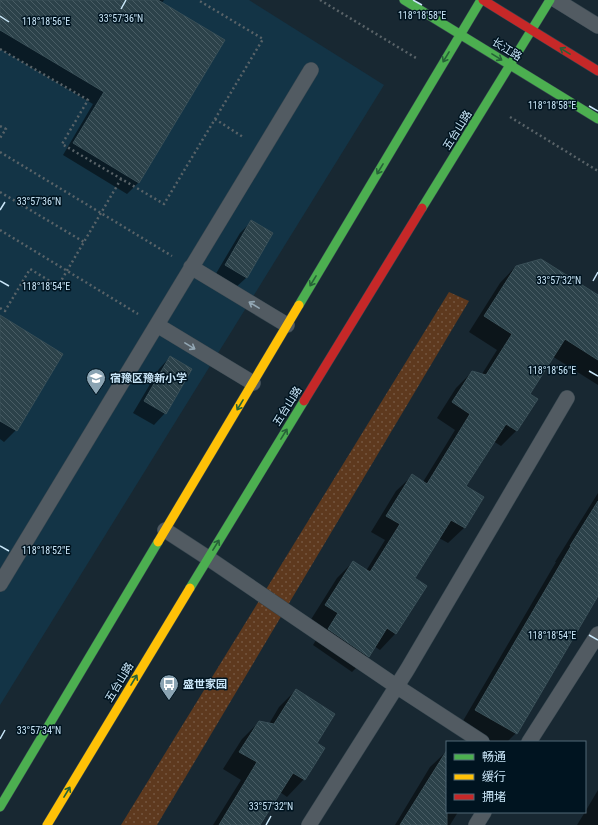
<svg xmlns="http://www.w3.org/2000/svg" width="598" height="825" font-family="'Roboto Condensed','Noto Sans SC',sans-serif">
  <defs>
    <pattern id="grass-dots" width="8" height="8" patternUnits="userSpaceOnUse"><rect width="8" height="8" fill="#5e391e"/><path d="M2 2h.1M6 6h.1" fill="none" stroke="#74563f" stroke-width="1.8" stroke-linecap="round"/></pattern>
    <pattern id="building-back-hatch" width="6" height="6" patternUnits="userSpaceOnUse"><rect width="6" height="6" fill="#2c424a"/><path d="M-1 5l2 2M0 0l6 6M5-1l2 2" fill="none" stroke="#495d65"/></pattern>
  </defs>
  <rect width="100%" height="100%" fill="#182832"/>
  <path fill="#133446" d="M0 0H249L384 85 0 705Z"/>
  <path fill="url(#grass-dots)" d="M449 292 469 301 157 825H121Z"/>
  <path fill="#0007" d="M0 0H164L162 3 139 182 127 194 63 155 93 104 0 49Z
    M251 222 272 234 246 278 234 289 214 277 240 233Z
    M516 266 598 296V385L552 356 528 394 517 430 501 446 493 441 465 486 483 497 464 528 448 543 439 538 413 578 426 586 395 634 380 650 374 646 368 656 352 672 313 645 323 629 310 621 337 578 353 562 366 571 385 540 371 532 396 491 412 476 423 482 455 430 437 418 456 388 472 372 482 374 497 350 469 332 500 283Z
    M0 317 16 430 4 442 0 439Z
    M170 357 165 413 154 425 133 413 159 369Z
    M598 493V583L516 733 507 742H488L460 726 556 562H555Z
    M296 690 315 743 324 749 304 779 287 797 280 792 259 825H213L241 780 223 769 242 739 259 722 269 724 279 707Z
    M447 751V812H458L450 825H395L430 767Z
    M598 790V825H577L585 812Z"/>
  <path fill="url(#building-back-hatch)" stroke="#394f57" d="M0 0H158L225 40 139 183 73 143 104 92 0 30Z
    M251 220 273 233 247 278 225 265Z
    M541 259 598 295V360L565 339 530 394 538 399 517 431 506 424 466 486 484 497 465 528 451 520 415 578 427 586 396 634 387 628 369 657 328 629 338 613 325 605 353 561 370 572 400 524 386 516 412 474 427 484 470 414 452 402 472 371 486 375 512 334 484 316 516 266Z
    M0 315 63 354 17 431 0 421Z
    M170 356 192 369 166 414 144 401Z
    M598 501V596L517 734 475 710 571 546H570Z
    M296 689 335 714 317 743 325 748 305 780 293 773 260 825H219L257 762 239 752 259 721 274 724Z
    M447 750V825H400Z"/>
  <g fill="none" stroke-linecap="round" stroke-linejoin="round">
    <g stroke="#36464f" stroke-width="16">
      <path id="lane" d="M556 0 598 26
        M191 267 287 325
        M157 325 253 383
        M165 530 208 558 396 686 482 742
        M0 584 311 70
        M529 742 598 634
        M309 825 407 670 567 398
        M476 825 484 812"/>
    </g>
    <g stroke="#36464f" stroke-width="10">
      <path id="fast" d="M404 0 598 119
        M422 208 550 0
        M299 305 481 0
        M190 588 304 401
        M0 807 158 542"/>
    </g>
    <g stroke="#36464f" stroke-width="10">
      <path id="slow" d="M158 542 299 305
        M47 825 190 588"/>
    </g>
    <g stroke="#36464f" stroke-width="10">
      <path id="jam" d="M483 0 598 71
        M304 401 422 208"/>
    </g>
    <path stroke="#596368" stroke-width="2.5" stroke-dasharray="2 3" stroke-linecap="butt" d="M320 0 416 58
      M0 49 88 100 62 144 164 204 263 39 198 0
      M510 117 598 171
      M215 119 243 137
      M0 126 6 129 0 138
      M0 152 172 256
      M0 192 84 242
      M0 230 138 314
      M0 308 5 311 30 269 58 286 121 179"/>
    <use href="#lane" stroke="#525b62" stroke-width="15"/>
    <use href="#fast" stroke="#4caf50" stroke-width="9"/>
    <use href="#slow" stroke="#ffc107" stroke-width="9"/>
    <use href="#jam" stroke="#c62828" stroke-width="9"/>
  </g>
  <defs><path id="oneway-shaft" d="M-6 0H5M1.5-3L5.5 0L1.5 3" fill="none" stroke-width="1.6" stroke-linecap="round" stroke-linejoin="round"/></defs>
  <g stroke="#266238">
    <use href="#oneway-shaft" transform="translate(565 51) rotate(-148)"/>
    <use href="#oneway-shaft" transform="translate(446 57) rotate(121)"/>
    <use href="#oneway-shaft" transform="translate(497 57) rotate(32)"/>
    <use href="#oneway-shaft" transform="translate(380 169) rotate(121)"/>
    <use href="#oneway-shaft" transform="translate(313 281) rotate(121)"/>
    <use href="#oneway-shaft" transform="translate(240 405) rotate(121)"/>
    <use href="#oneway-shaft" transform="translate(284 434) rotate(-58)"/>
    <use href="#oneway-shaft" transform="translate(216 545) rotate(-58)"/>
    <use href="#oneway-shaft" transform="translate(134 680) rotate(-59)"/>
    <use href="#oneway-shaft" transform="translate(67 792) rotate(-59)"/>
  </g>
  <g stroke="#93a7b4">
    <use href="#oneway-shaft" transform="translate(254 305) rotate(-149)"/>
    <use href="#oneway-shaft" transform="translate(190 346) rotate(31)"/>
  </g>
  <path fill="none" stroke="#c9e6f8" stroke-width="1.5" d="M413 0 422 5M121 9 126 0M0 16 9 22M589 106 598 111M0 210 5 202M0 281 9 286M593 281 598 272M589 371 598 376M0 546 9 551M589 635 598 640M0 739 5 730M266 825 271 816"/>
  <defs>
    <g id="school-pin" transform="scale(1)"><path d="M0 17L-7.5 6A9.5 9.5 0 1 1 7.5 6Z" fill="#8ba4b3" stroke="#001420"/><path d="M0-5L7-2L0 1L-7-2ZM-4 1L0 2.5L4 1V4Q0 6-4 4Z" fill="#fff"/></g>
    <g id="bus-pin" transform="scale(1)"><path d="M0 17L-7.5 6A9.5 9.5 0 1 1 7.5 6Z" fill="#8ba4b3" stroke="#001420"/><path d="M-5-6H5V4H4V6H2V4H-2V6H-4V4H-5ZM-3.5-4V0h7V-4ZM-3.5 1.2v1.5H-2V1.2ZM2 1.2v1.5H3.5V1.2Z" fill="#fff"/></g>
  </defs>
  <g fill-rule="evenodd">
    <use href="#school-pin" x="96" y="378"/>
    <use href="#bus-pin" x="169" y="684"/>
  </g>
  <g text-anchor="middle" stroke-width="3" stroke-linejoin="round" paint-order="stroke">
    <g font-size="11" fill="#c9e6f8" stroke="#001420">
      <text transform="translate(507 49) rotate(32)" y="4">长江路</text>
      <text transform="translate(457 130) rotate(-58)" y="4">五台山路</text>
      <text transform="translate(287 406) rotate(-58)" y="4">五台山路</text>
      <text transform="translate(119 682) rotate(-59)" y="4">五台山路</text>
    </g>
    <g font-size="11" font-weight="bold" fill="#c9e6f8" stroke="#001420" text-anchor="start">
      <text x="110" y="382">宿豫区豫新小学</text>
      <text x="183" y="688">盛世家园</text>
    </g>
  </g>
  <g font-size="10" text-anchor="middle" fill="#c9e6f8" stroke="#001420" stroke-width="3" stroke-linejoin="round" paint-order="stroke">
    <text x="422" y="19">118°18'58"E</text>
    <text x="121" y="22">33°57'36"N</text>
    <text x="46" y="25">118°18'56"E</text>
    <text x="552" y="109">118°18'58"E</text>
    <text x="39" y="205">33°57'36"N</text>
    <text x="559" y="284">33°57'32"N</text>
    <text x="46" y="290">118°18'54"E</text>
    <text x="552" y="374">118°18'56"E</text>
    <text x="46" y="554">118°18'52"E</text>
    <text x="552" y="639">118°18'54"E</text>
    <text x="39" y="734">33°57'34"N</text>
    <text x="271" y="810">33°57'32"N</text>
  </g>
  <rect x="446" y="741" width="140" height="72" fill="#001420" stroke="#506876"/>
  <rect x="454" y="754" width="20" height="6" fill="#4caf50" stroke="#506876"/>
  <text x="482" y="761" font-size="12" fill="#c9e6f8">畅通</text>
  <rect x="454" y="774" width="20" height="6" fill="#ffc107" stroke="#506876"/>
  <text x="482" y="781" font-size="12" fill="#c9e6f8">缓行</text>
  <rect x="454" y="794" width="20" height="6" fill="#c62828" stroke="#506876"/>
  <text x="482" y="801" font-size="12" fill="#c9e6f8">拥堵</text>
</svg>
